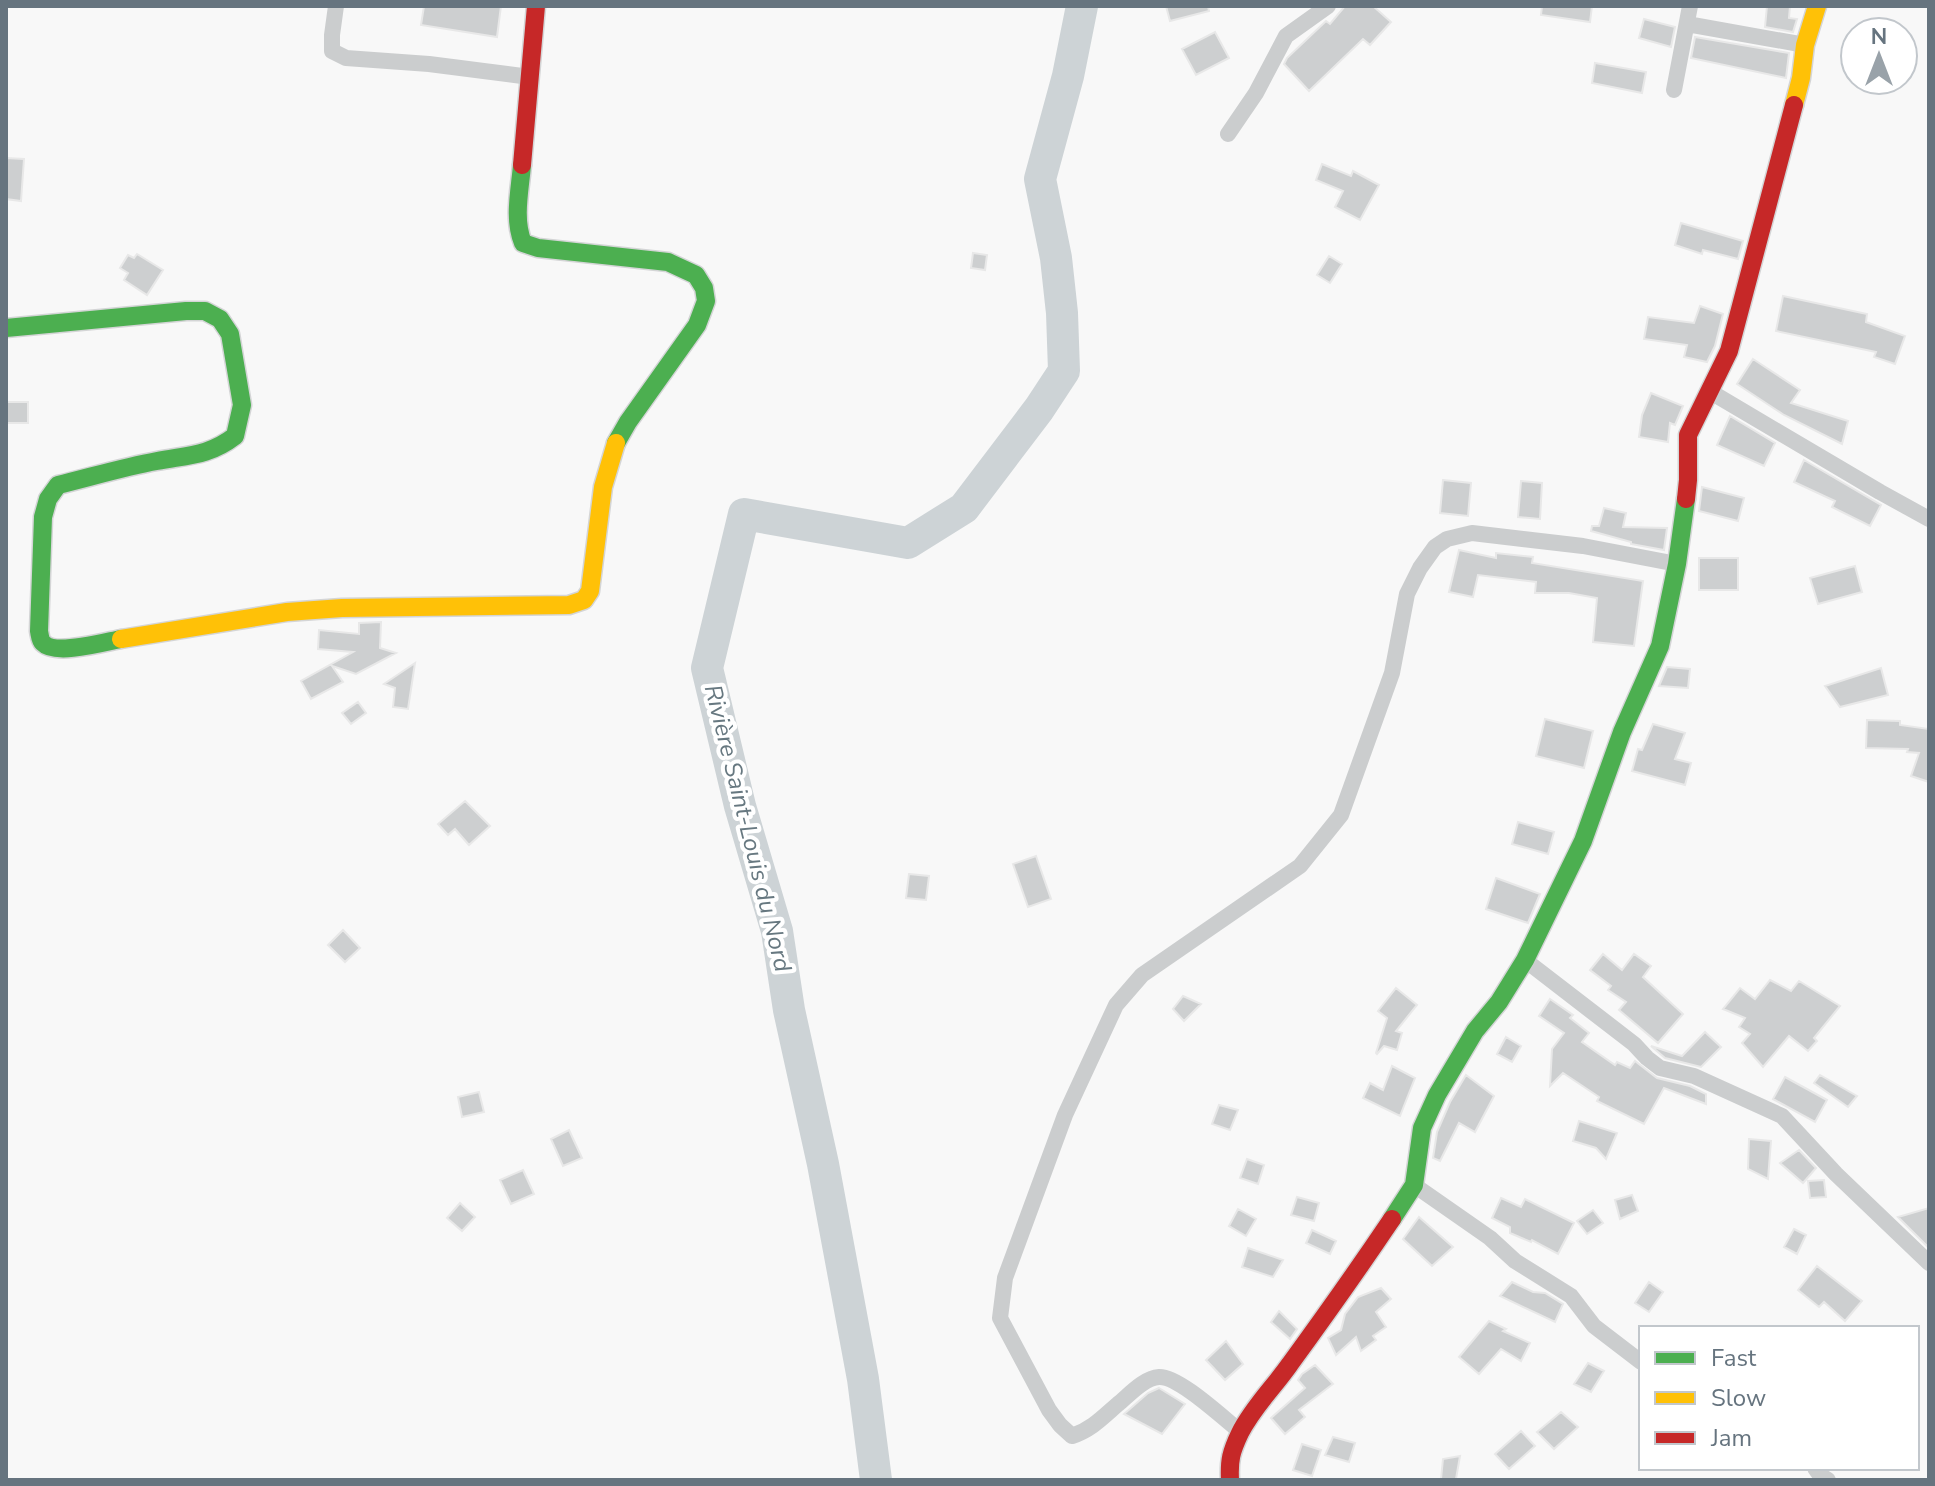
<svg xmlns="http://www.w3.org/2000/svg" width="1935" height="1486" font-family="'Nunito Sans',sans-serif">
  <rect width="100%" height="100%" fill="#f8f8f8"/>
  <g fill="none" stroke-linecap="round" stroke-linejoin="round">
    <path stroke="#cdd3d6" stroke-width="32" d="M876 1480 863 1379 823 1164 789 1010 777 931 740 806 707 668 744 514 908 543 964 508 1039 409 1064 371 1062 313 1056 258 1040 179 1068 76 1082 6"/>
  </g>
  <path fill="#cdcfd0" stroke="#e8e8e8" stroke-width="2" d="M424 6H501L497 37 421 25Z
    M1166 6H1208L1209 11 1170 21Z
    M1345 6H1373L1391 22 1370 45 1363 39 1309 91 1284 64 1287 58 1325 22 1326 21 1330 24Z
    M1542 6H1592L1590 22 1541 15Z
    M1767 6H1790L1789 18 1797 19 1793 32 1765 27Z
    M1644 19 1675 27 1671 47 1639 38Z
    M1215 32 1229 58 1196 75 1182 49Z
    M1695 37 1789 53 1786 78 1691 58Z
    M1595 63 1646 72 1642 93 1592 83Z
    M6 158 24 159 21 201 6 199Z
    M1322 164 1351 176 1353 171 1379 185 1360 220 1335 207 1343 191 1316 180Z
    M1681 223 1743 241 1738 259 1703 250 1702 254 1675 245Z
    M973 253 987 255 985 270 971 268Z
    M137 254 163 270 147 295 124 280 128 273 120 268 128 255 134 258Z
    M1329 256 1342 264 1330 283 1317 275Z
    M1783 296 1867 314 1866 322 1905 336 1895 364 1874 357 1876 352 1776 331Z
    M1700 306 1723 314 1715 346 1707 362 1684 357 1687 345 1644 339 1648 317 1694 323Z
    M1753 359 1800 390 1791 403 1848 421 1842 444 1784 415 1737 384Z
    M1651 393 1683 406 1675 425 1670 423 1668 442 1639 437 1642 415Z
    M6 402H28V423H6Z
    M1730 416 1775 443 1764 466 1717 445Z
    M1804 460 1881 505 1870 526 1832 507 1835 501 1794 482Z
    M1443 480 1471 483 1468 516 1440 513Z
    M1521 481 1542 483 1540 519 1518 517Z
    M1702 487 1744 498 1738 521 1699 511Z
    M1604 508 1626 513 1623 527 1667 528 1664 550 1631 544V542L1591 531 1592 526H1599Z
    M1459 550 1496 558V553L1533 557 1532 563 1643 581 1634 646 1593 642 1597 598 1569 593H1535L1536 582 1478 575 1473 597 1449 592Z
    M1699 558H1738V590H1699Z
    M1855 566 1862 592 1818 604 1810 578Z
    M381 622 380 648 396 653 356 674 332 666 343 682 311 699 301 681 353 652 318 649 319 630 359 634V623Z
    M415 663 408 709 393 707 395 688 384 684Z
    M1667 667 1690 669 1688 688 1659 686Z
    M1881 668 1888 695 1840 707 1825 686Z
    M358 702 366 713 351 724 342 713Z
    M1545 719 1593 731 1584 768 1536 756Z
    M1867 720 1900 721V725L1929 729V782L1911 776 1919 753 1907 752 1908 749 1866 748Z
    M1653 724 1685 733 1675 759 1691 763 1685 785 1632 771 1638 749 1642 750Z
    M465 801 490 826 469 845 455 829 448 835 438 824Z
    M1518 822 1554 832 1548 854 1512 844Z
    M1036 856 1051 899 1028 907 1013 864Z
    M909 874 929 876 926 900 906 898Z
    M1496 878 1540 894 1528 923 1486 909Z
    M343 930 360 948 345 962 328 945Z
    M1603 954 1622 970 1634 954 1651 966 1643 977 1683 1014 1658 1043 1619 1010 1626 1002 1608 990 1611 986 1590 970Z
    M1770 980 1791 991 1799 981 1840 1006 1814 1038 1817 1041 1808 1051 1789 1036 1763 1067 1742 1043 1750 1034 1739 1027 1745 1018 1723 1009 1740 988 1755 999Z
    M1396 988 1417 1005 1396 1031 1402 1033 1397 1050 1384 1046 1377 1054 1376 1053 1387 1018 1378 1011Z
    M1183 996 1201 1004 1184 1021 1173 1009Z
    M1550 999 1573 1015 1570 1018 1589 1033 1582 1042 1615 1065 1617 1062 1630 1068 1635 1061 1657 1078 1690 1086 1706 1094V1104L1664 1088 1644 1124 1597 1101 1599 1097 1563 1073 1550 1086 1552 1049 1564 1033 1539 1016Z
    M1705 1032 1721 1047 1701 1067 1665 1058 1651 1046 1682 1056Z
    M1506 1037 1521 1046 1512 1062 1497 1054Z
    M1392 1066 1415 1078 1400 1116 1363 1098 1370 1083 1383 1090Z
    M1466 1075 1494 1096 1475 1132 1459 1123 1440 1161 1433 1158 1437 1132 1450 1102Z
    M1820 1075 1857 1096 1848 1107 1814 1083Z
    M1785 1077 1827 1100 1815 1122 1773 1099Z
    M479 1092 484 1112 462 1117 458 1097Z
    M1219 1105 1238 1110 1230 1130 1212 1124Z
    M1579 1121 1617 1133 1606 1159 1596 1148 1573 1141Z
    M569 1130 582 1158 563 1166 551 1139Z
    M1749 1139 1771 1141 1768 1179 1748 1169Z
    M1799 1150 1816 1168 1803 1183 1780 1163Z
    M1247 1159 1264 1165 1258 1184 1240 1178Z
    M523 1170 534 1194 511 1204 500 1180Z
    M1824 1180 1826 1197 1810 1198 1808 1181Z
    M1632 1195 1638 1211 1620 1219 1615 1200Z
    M1297 1197 1319 1203 1314 1221 1291 1215Z
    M1501 1198 1521 1207 1525 1199 1574 1223 1558 1254 1532 1240 1531 1242 1510 1233V1227L1492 1218Z
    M460 1203 475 1217 462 1231 447 1218Z
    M1929 1208V1248L1898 1217Z
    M1238 1209 1256 1219 1246 1236 1229 1226Z
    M1593 1210 1603 1223 1587 1234 1577 1221Z
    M1419 1217 1453 1247 1432 1266 1403 1239Z
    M1794 1229 1806 1235 1797 1254 1784 1247Z
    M1312 1230 1336 1241 1330 1254 1306 1243Z
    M1248 1248 1283 1260 1273 1277 1242 1267Z
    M1817 1266 1862 1301 1845 1321 1824 1302 1819 1307 1798 1290Z
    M1512 1282 1533 1292 1545 1293 1563 1304 1555 1322 1500 1296Z
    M1649 1282 1663 1292 1649 1312 1635 1303Z
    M1381 1288 1391 1299 1376 1312 1386 1327 1373 1336 1376 1340 1361 1351 1356 1337 1336 1355 1328 1338 1341 1330 1345 1314 1358 1297Z
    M1279 1311 1297 1329 1290 1339 1271 1322Z
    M1489 1321 1506 1329 1503 1331 1530 1343 1521 1361 1501 1349 1479 1374 1459 1357Z
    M1226 1341 1243 1364 1225 1380 1206 1360Z
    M1588 1363 1604 1371 1591 1392 1574 1384Z
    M1315 1365 1333 1384 1299 1410 1305 1417 1285 1434 1271 1418 1305 1388 1298 1380 1302 1374Z
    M1159 1388 1185 1404 1162 1434 1124 1414 1148 1393Z
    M1561 1412 1578 1427 1554 1449 1537 1432Z
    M1521 1431 1535 1446 1509 1469 1495 1454Z
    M1333 1437 1355 1443 1349 1462 1325 1455Z
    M1302 1444 1321 1450 1312 1476 1293 1470Z
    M1460 1456 1456 1479H1441L1443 1459Z"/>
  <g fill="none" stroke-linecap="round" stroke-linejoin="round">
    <g stroke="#d4d5d6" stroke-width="21">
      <path id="fast" d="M522 165C520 190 513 219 523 243L538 248 668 262 696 275 704 288 706 301 697 325 628 422 616 443
        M6 328 186 311H205L220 319 230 334 242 405 235 436C209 456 188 455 157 461 124 467 91 477 58 485L48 499 43 517 39 631C40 636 40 640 43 643 55 656 105 642 121 639
        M1392 1219 1414 1185 1422 1128 1437 1095 1475 1031 1499 1002 1525 960 1583 841 1622 732 1660 646 1677 564 1686 499"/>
    </g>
    <g stroke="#d4d5d6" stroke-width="21">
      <path id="slow" d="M1794 105 1801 78 1805 45 1817 6
        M121 639 287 612 342 608 569 605 584 600 590 591 603 487 616 443"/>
    </g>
    <g stroke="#d4d5d6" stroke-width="21">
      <path id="jam" d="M522 165 536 6
        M1686 499 1688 480V435L1729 351 1794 105
        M1230 1480C1229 1460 1231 1452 1240 1433 1253 1407 1274 1387 1290 1364 1325 1316 1359 1268 1392 1219"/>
    </g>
    <path stroke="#cbcdce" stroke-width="16" d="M336 6 332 35V51L346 58 429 64 530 77
      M1687 24 1805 45
      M1674 90 1690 6
      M1228 134 1256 93 1286 36 1328 6
      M1709 391 1880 492 1929 519
      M1525 960 1634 1044 1647 1058 1660 1068 1694 1076 1782 1116 1836 1174 1929 1263
      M1414 1185 1490 1238 1515 1261 1571 1296 1594 1326 1641 1362
      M1241 1432C1224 1419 1179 1376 1159 1377 1144 1378 1129 1395 1118 1404 1103 1417 1091 1430 1072 1436L1060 1425 1049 1410 1000 1318 1005 1278 1065 1115 1116 1005 1142 975 1300 866 1341 815 1392 673 1407 594 1420 568 1435 547 1447 539 1472 533 1583 546 1677 564
      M1815 1468 1820 1475 1828 1480"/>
    <use href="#fast" stroke="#4caf50" stroke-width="18"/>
    <use href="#slow" stroke="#ffc107" stroke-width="18"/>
    <use href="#jam" stroke="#c62828" stroke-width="18"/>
  </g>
  <g text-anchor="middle" stroke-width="8" stroke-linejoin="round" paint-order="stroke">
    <g font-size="24" font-style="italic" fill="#677880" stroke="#fff">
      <text transform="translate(748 828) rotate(76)" y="8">Rivière Saint-Louis du Nord</text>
    </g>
  </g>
  <rect width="1935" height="1486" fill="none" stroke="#66747f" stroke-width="16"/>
  <rect x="1639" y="1326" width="280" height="144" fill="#ffffff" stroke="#c2c7cc" stroke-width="2"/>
  <rect x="1655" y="1352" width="40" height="12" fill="#4caf50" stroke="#c2c7cc" stroke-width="2"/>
  <text x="1711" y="1366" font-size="24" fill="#66747f">Fast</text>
  <rect x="1655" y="1392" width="40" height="12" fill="#ffc107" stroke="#c2c7cc" stroke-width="2"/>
  <text x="1711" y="1406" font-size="24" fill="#66747f">Slow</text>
  <rect x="1655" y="1432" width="40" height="12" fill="#c62828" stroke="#c2c7cc" stroke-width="2"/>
  <text x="1711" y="1446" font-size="24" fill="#66747f">Jam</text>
  <g transform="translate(1879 56)"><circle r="38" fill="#ffffff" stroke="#c2c7cc" stroke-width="2"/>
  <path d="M0-6L14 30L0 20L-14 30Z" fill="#99a2a9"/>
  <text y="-12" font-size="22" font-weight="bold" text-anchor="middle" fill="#66747f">N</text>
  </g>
</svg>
